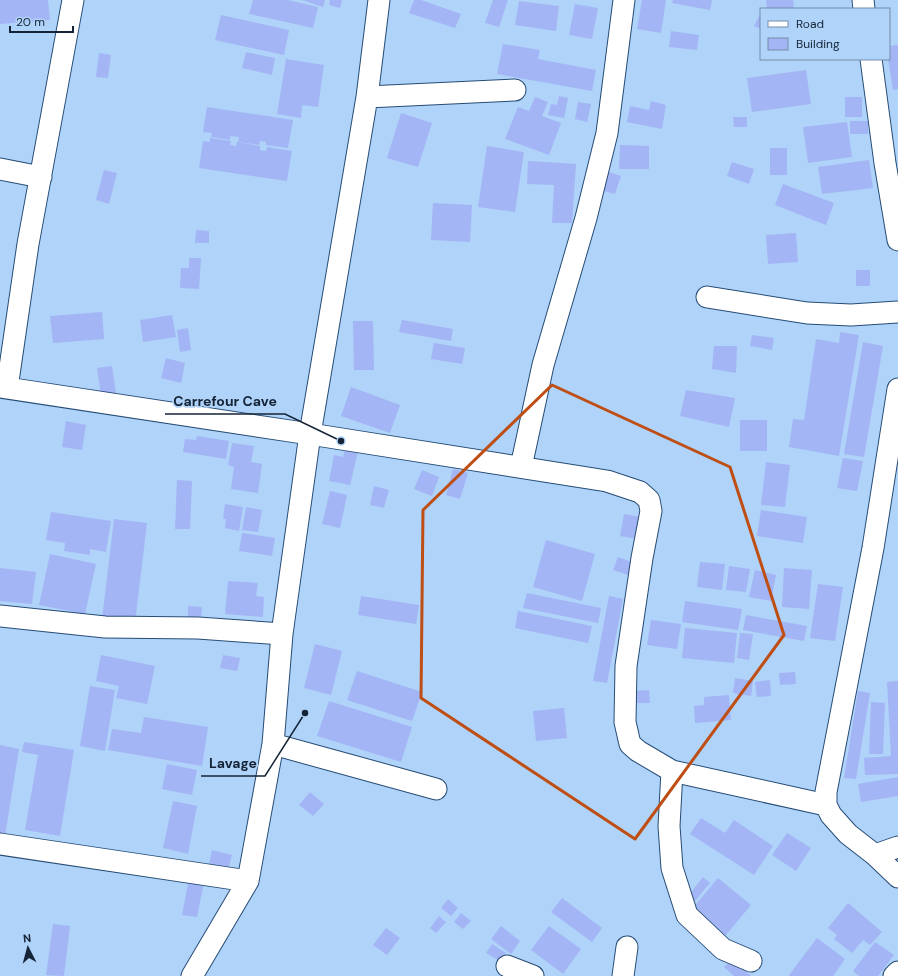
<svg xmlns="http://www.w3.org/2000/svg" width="898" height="976" font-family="'DM Sans',sans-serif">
  <rect width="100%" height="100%" fill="#b0d3f9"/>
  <path fill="#a3b5f5" d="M0 0H48L50 20 0 24Z
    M253 0H288L318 7 313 28 249 14Z
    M302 0H325L323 7Z
    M330 0H342L340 8 329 5Z
    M414 0H421L461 14 455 28 409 13Z
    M493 0H508L499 27 485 23Z
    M642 0H666L661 33 637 29Z
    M673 0H712L710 10 672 3Z
    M766 0H793L794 8 767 9Z
    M519 1 559 6 556 31 515 25Z
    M575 4 598 8 592 39 569 35Z
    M221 15 289 30 284 55 215 40Z
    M759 16 761 17V29L754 26Z
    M671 31 699 35 697 50 669 47Z
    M503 44 540 50 538 59 596 70 592 91 497 74Z
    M898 45V89L893 90 888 59 889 46Z
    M246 52 275 58 272 75 242 68Z
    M99 53 111 55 108 78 96 77Z
    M286 59 324 65 318 107 302 105 301 118 277 114Z
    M806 70 811 104 752 112 747 78Z
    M559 96 568 98 564 118 548 115 551 104 557 105Z
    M535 97 548 102 542 116 561 123 549 155 505 139 518 107 529 111Z
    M845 97H862V117H845Z
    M651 101 666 105 662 129 627 122 630 106 649 110Z
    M578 102 591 104 587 122 575 119Z
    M207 107 293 120 288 148 266 145V142L260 141 259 145 238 142 239 137 230 136V140L211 137 212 133 203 132Z
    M401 113 432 123 418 167 387 158Z
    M733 117H747V127H734Z
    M850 121H868V134H850Z
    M847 122 852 157 808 163 803 127Z
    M210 138 231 141 230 145 236 146 237 142 260 146V150L266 151 267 147 292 151 287 181 199 168 203 141 210 142Z
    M620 145 649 146V169H619Z
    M487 146 524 152 515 212 478 207Z
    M770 148H787V175H770Z
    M869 160 873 188 822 194 818 167Z
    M528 161 576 164 572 223H552L554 185 527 184Z
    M732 162 754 169 749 184 727 176Z
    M104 170 117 173 109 204 96 200Z
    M606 171 621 176 615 194 600 190Z
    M783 184 834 203 826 225 775 205Z
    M433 203 472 205 470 242 431 240Z
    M196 230 209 231V243H195Z
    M796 233 798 262 768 264 766 235Z
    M189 258H201L199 289 180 288 181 268H189Z
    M856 270H870V286H856Z
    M102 312 104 339 53 343 50 316Z
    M172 315 176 337 143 342 140 320Z
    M402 320 453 329 451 341 399 332Z
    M353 321H373L374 370H354Z
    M188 328 191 350 180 352 177 330Z
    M840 332 859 335 839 456 789 447 793 419 804 420 816 339 839 343Z
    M752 335 774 338 772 350 750 346Z
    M863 342 883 346 864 457 844 454Z
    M434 343 465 348 462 364 431 359Z
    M714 346H737L736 373 712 369Z
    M166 358 185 363 181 383 161 378Z
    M112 366 117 400 102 402 97 368Z
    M351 387 400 405 390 433 341 416Z
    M686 390 735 398 729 427 680 416Z
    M740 420H767V451H740Z
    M66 421 86 425 82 450 62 447Z
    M197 436 229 441 226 459 183 452 185 439 196 440Z
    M232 443 254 446 251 462 262 464 258 493 231 489 234 467 228 465Z
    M345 449 358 452 350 485 329 481 334 455 343 457Z
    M843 458 863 461 857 491 837 488Z
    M766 462 790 465 785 507 761 505Z
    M453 469 468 473 460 499 446 495Z
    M422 470 439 477 432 496 414 489Z
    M177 480 192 481 190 529H175Z
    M374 486 389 490 384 508 370 505Z
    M330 491 347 495 340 528 322 524Z
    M225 504 243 507 239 531 225 528 226 519H223Z
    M246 507 262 510 258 532 242 530Z
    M761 510 807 517 803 543 757 536Z
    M51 512 111 521 106 552 90 549V555L64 551 65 543 46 540Z
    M624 514 641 517 637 539 620 536Z
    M114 519 147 523 135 623 102 619Z
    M242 533 275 538 272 556 239 551Z
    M546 540 595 554 582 601 533 587Z
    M50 554 96 564 85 614 39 605Z
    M618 557 632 562 628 575 613 570Z
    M700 562 725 564 722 590 697 587Z
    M729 566 750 569 746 592 726 590Z
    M0 568 36 572 32 604 0 601Z
    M784 568 812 570 809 609 782 607Z
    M755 570 776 575 771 601 749 597Z
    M228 581 258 583 256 596 264 597 263 617 225 614Z
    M818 584 843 587 835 641 810 638Z
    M527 593 601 608 598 623 523 608Z
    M361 596 419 605 416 624 358 615Z
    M609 596 623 599 607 683 593 681Z
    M685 601 742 609 738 630 682 622Z
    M188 606 202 607 201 621H188Z
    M518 611 592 626 588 643 515 628Z
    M746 615 807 626 804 641 743 630Z
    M651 620 681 624 677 649 647 645Z
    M685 628 737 633 734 663 682 658Z
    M740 633 753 634 749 660 737 658Z
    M315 644 342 651 331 695 304 688Z
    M101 655 155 666 147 704 116 698 119 686 96 681Z
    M223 655 240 658 237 671 220 668Z
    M357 671 422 692 412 721 347 700Z
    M795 672 796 684 780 685 779 673Z
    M735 678 753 681 751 696 733 693Z
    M770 680 771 696 757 697 755 682Z
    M898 681V774L865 775 864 758 891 756 887 682Z
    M90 686 115 690 105 751 80 746Z
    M649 690 650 703H635L634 691Z
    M858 691 870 693 856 779 844 778Z
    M729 695 731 720 695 723 694 706 704 705V697Z
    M329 701 412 727 401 762 317 736Z
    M871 702 885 703 883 754H869Z
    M564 708 567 738 536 741 533 711Z
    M144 717 208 727 202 766 108 750 112 729 141 733Z
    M24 742 74 750 60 836 25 830 38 755 22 752Z
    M0 745 19 749 5 836 0 835Z
    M167 764 197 770 192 795 162 789Z
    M898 777V796L861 802 858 784Z
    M310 792 324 804 313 816 299 805Z
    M173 801 197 806 188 854 163 848Z
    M701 818 725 833 734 820 773 846 754 875 690 834Z
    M787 833 811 848 796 871 772 855Z
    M212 850 232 855 228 869 209 864Z
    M703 877 710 883 695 901 688 896Z
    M718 878 751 905 725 936 692 909Z
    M189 879 204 882 197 917 182 915Z
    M562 898 602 928 592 942 551 912Z
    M448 899 458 908 451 916 441 908Z
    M848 903 882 932 870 945 863 940 852 953 834 939 837 935 828 928Z
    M461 913 471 921 463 929 454 922Z
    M439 916 446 922 436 933 430 928Z
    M53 924 70 926 64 976 46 975Z
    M501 926 520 941 511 954 491 939Z
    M549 926 581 949 563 974 531 950Z
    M386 928 400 938 387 955 373 945Z
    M817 938 845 959 833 976H790L789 975Z
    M875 942 894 955 878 976H859L853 971Z
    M492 944 506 953 501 962 486 953Z
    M732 959 751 976H734L724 967Z"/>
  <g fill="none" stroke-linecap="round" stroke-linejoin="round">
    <g stroke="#264c75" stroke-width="23">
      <path id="minor" d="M863 0 864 9
        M871 59 885 163 898 240
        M367 97 515 90
        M0 169 41 177
        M707 297 807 313 851 315 898 312
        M0 387 310 434 607 481 640 492 649 500 651 511 642 558 626 666 625 722 630 744 638 751 672 771 826 805
        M7 388 28 244 73 0
        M898 389 873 548 826 792V805L831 815 848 834 875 855 898 877
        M521 467 543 365 586 218 607 133 624 0
        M0 616 105 627 198 628 282 634
        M273 744 436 789
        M672 771 669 826 672 868 687 915 723 949 751 961
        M0 844 248 881
        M875 855 898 847
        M507 966 533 976
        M192 976 248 881 273 744 282 634 310 434 367 97 379 0
        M623 976 627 947
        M894 976 898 972"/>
    </g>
    <use href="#minor" stroke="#fff" stroke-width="21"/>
  </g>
  <path fill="none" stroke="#be4e14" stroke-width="3" stroke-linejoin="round" d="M552 385 730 467 784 635 635 839 421 698 423 510Z"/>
  <path fill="none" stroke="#142436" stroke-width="1.5" d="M341 441L285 414H165M305 713L265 776H201"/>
  <g fill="#142436" stroke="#b0d3f9" stroke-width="1.5">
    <circle cx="341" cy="441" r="4"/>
    <circle cx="305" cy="713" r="4"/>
  </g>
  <g font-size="14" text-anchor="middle" font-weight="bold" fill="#142436" stroke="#b0d3f9" stroke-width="3.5" stroke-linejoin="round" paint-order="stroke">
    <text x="225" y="406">Carrefour Cave</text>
    <text x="233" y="768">Lavage</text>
  </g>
  <rect x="760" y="8" width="130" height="52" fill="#b0d3f9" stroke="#728dab"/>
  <rect x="768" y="21" width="20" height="6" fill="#ffffff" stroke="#728dab"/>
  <text x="796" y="28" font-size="12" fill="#142436">Road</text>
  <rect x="768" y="38" width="20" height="12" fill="#a3b5f5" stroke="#728dab"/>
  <text x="796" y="48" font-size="12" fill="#142436">Building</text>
  <g transform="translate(28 948) rotate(354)" stroke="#b0d3f9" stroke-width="3" paint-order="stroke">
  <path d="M0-3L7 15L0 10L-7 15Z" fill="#142436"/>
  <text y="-6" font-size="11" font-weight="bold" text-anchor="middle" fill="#142436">N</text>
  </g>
  <path d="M10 26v6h63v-6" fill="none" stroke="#142436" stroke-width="2"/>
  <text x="16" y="26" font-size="12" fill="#142436" stroke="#b0d3f9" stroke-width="3" paint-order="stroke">20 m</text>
</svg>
